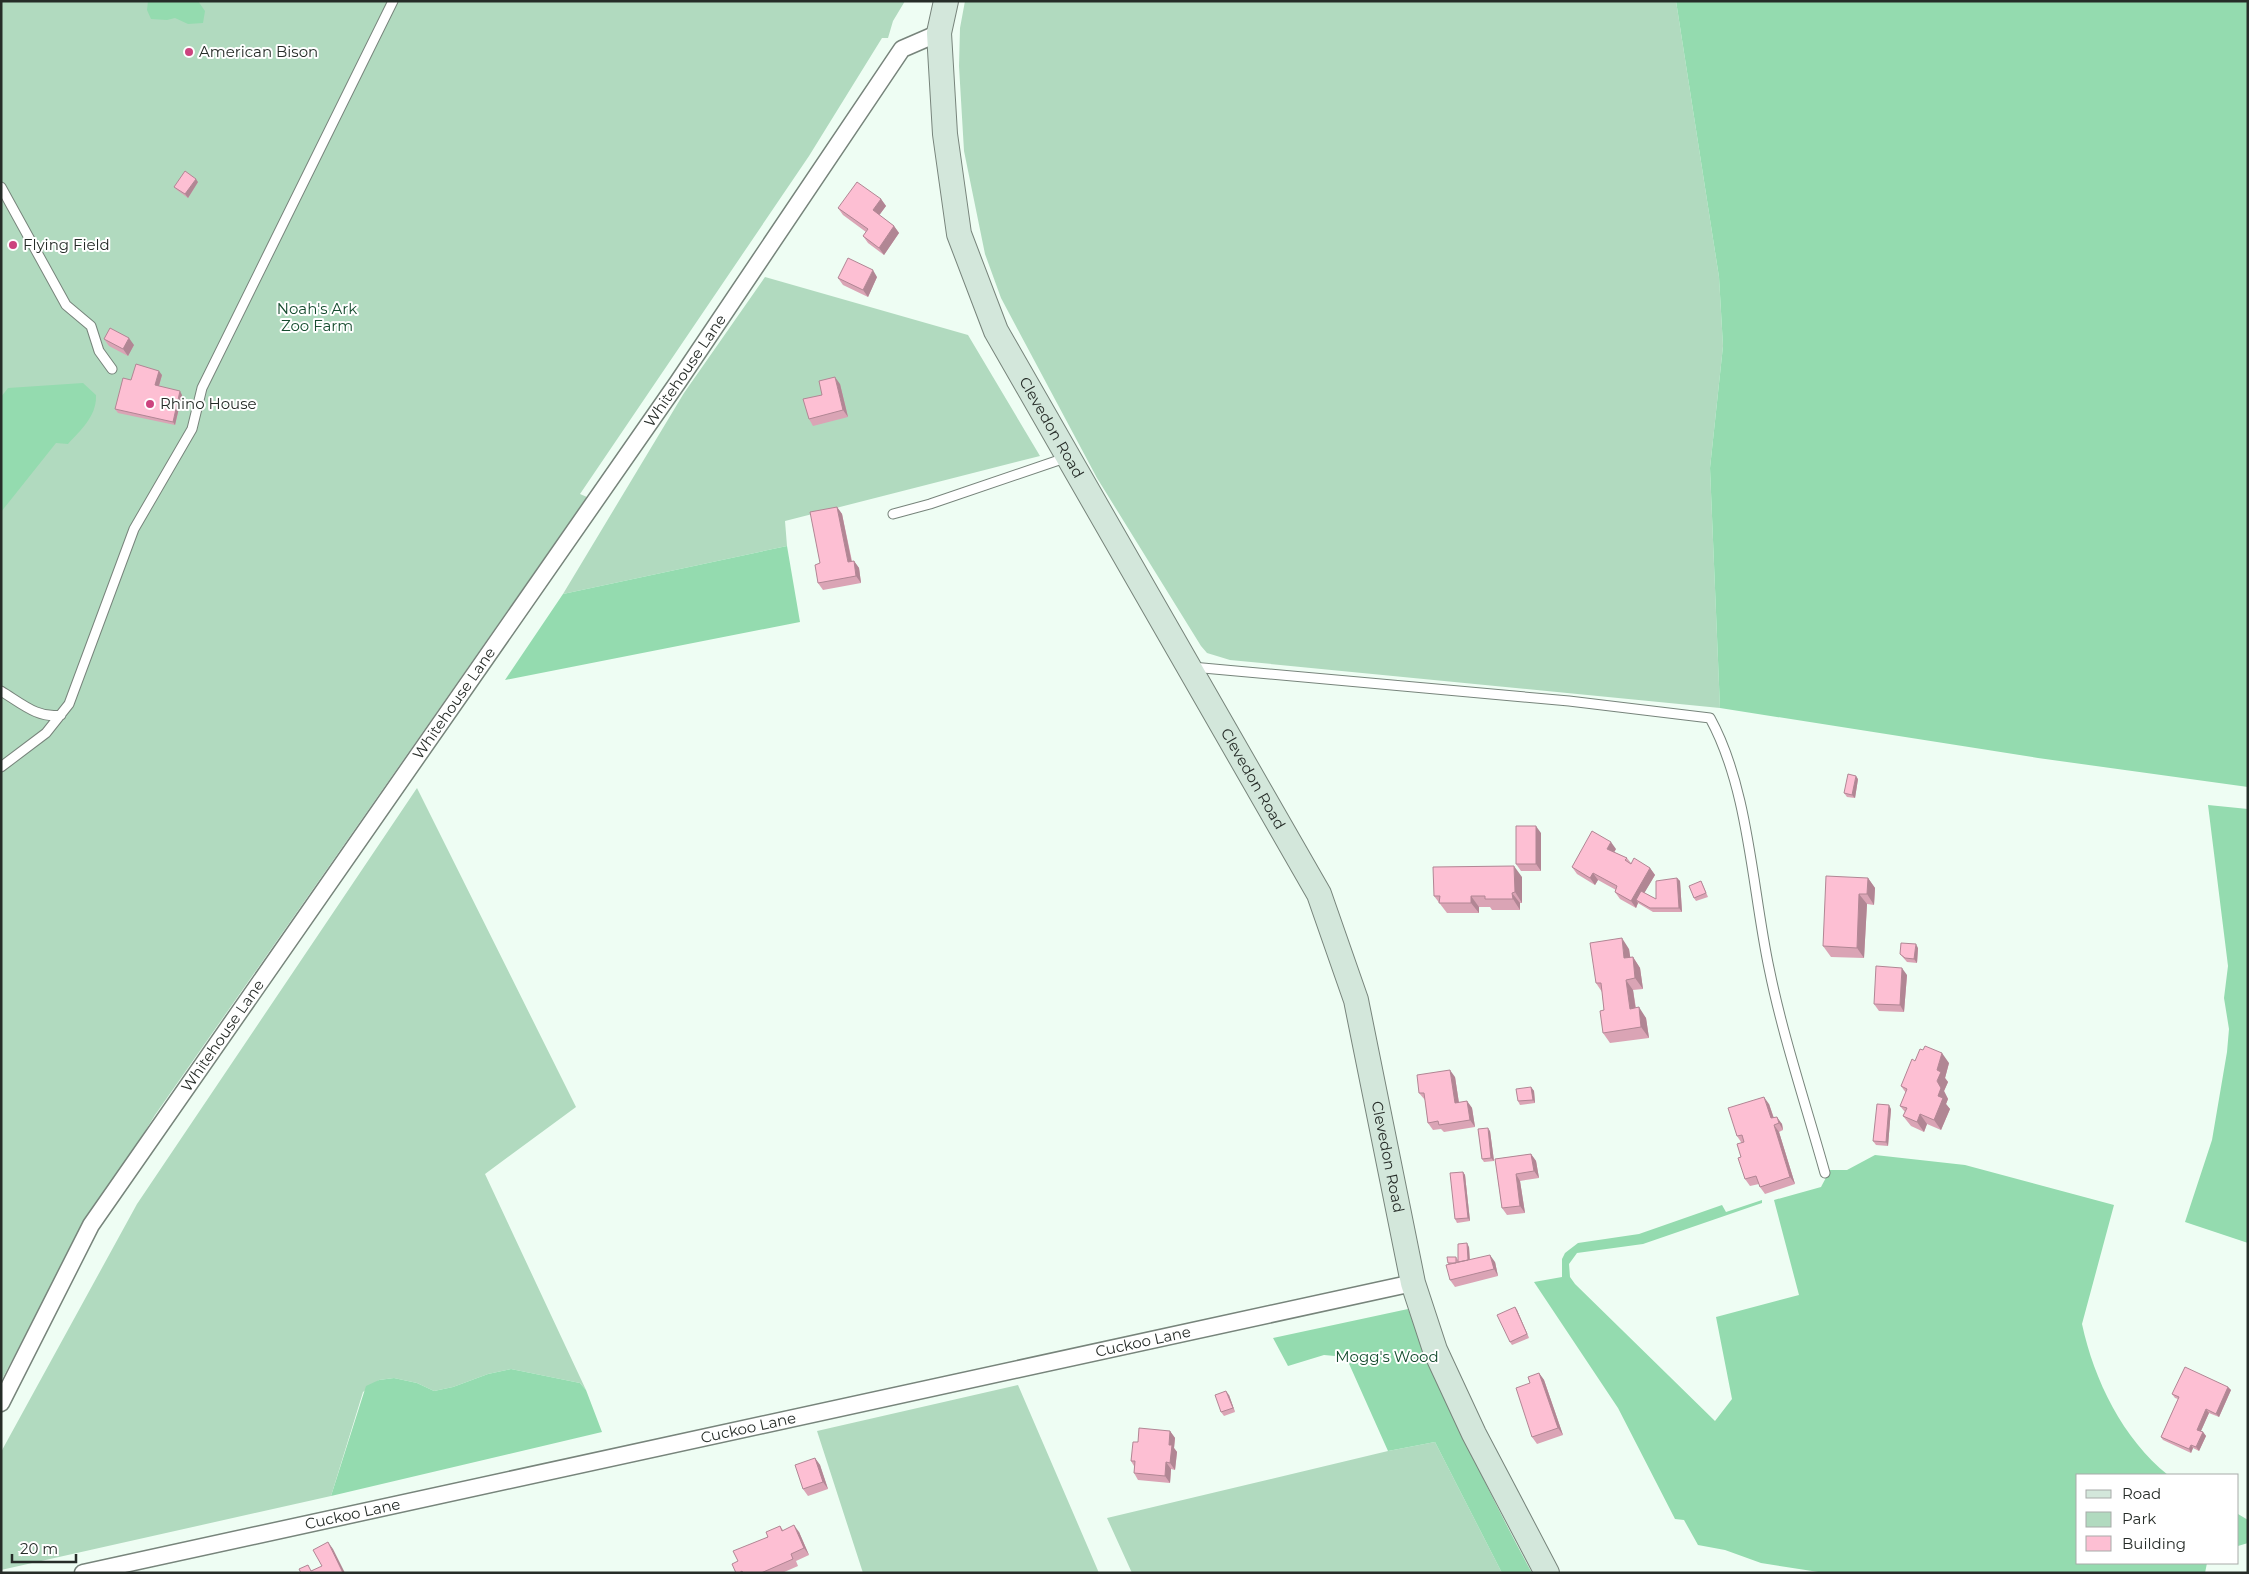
<svg xmlns="http://www.w3.org/2000/svg" width="2249" height="1574" font-family="Montserrat,sans-serif">
  <rect width="100%" height="100%" fill="#eefdf3"/>
  <path fill="#b1dabf" d="M1 1H905L893 21 888 38H882L809 156 580 494 587 497 155 1115 71 1251 1 1381Z
    M965 1H1676L1719 277 1723 346 1710 468 1720 708 1230 660 1207 653 1201 646 1097 478 1001 298 985 254 964 151 959 66 960 28Z
    M765 277 968 335 1040 456 785 521 787 546 563 594 684 393Z
    M417 788 576 1107 485 1174 586 1390 580 1383 511 1369 488 1374 453 1387 434 1391 417 1383 394 1378 379 1380 363 1392 331 1496 1 1570V1452L137 1204Z
    M1018 1385 1099 1573H863L817 1431Z
    M1435 1442 1502 1573H1132L1107 1518 1388 1451Z"/>
  <path fill="#94dbaf" d="M148 1H198L205 11 203 23 188 24 175 18 167 20 151 19 147 10Z
    M1676 1H2248V787L2038 758 1720 708 1710 468 1723 346 1719 277Z
    M83 383 96 395C97 416 81 430 68 444L56 443 1 512V397L8 388Z
    M787 546 800 622 505 680 563 594Z
    M2208 805 2248 809V1243L2185 1222 2212 1140 2227 1052 2229 1029 2224 998 2228 966Z
    M1875 1155 1965 1165 2114 1205 2082 1324C2094 1380 2123 1439 2168 1475H2078V1563H2207L2205 1573H1825L1761 1563 1725 1550 1698 1545 1684 1520 1675 1519 1618 1408 1534 1282 1562 1277V1259L1565 1253 1578 1243 1639 1234 1722 1205 1726 1212 1762 1200V1203L1643 1244 1577 1253 1569 1264 1570 1277 1575 1284 1715 1421 1732 1399 1716 1317 1799 1295 1774 1200 1821 1187 1830 1170H1847Z
    M1408 1309C1445 1399 1485 1487 1532 1573H1502L1435 1442 1388 1451 1346 1357 1324 1355 1288 1366 1273 1338Z
    M511 1369 580 1383 586 1390 602 1432 331 1496 366 1386 379 1380 394 1378 417 1383 434 1391 453 1387 488 1374Z
    M2238 1514 2248 1520V1543L2238 1546Z"/>
  <g fill="none" stroke-linecap="round" stroke-linejoin="round">
    <g stroke="#77847b" stroke-width="11">
      <path id="lane" d="M1 187 66 305 91 326 99 351 112 369
        M893 514 930 504 1068 457
        M1192 667 1569 701 1710 718C1749 789 1752 888 1769 968 1783 1037 1806 1105 1825 1173
        M1 691C21 703 38 719 61 715
        M1 767 46 733 69 704 134 529 192 429 202 388 393 1"/>
    </g>
    <g stroke="#77847b" stroke-width="19">
      <g id="street">
        <path id="s1" d="M1 1403 91 1225 678 382 902 49 939 33"/>
        <path id="s2" d="M83 1573 1413 1283"/>
      </g>
    </g>
    <g stroke="#77847b" stroke-width="26">
      <g id="secondary">
        <path id="s3" d="M946 1 939 33 945 134 959 234 996 331 1319 894 1356 1000 1413 1283 1435 1350 1474 1434 1547 1573"/>
      </g>
    </g>
    <use href="#lane" stroke="#fff" stroke-width="9"/>
    <use href="#street" stroke="#fff" stroke-width="16"/>
    <use href="#secondary" stroke="#d3e7db" stroke-width="24"/>
  </g>
  <path fill="#daa4b5" d="M198 182 188 198 177 190 174 187Z
    M881 199 886 206 879 215 894 226 899 233 884 255 868 243 863 236 866 232 843 215 838 208Z
    M877 277 868 297 843 285 838 278Z
    M104 339 134 345 128 356 109 346Z
    M162 375 159 386 182 395 175 425 118 413 115 409 131 380Z
    M840 384 848 417 813 426 809 419 822 395Z
    M837 507 842 514 852 561H854L859 568 861 583 823 590 818 583 820 563Z
    M1858 779 1855 798 1847 797 1844 793Z
    M1541 833V871H1521L1516 864Z
    M1616 849 1614 852 1627 858 1631 863 1650 868 1655 875 1644 893 1656 899 1677 878 1680 881 1682 912H1653L1638 903 1636 908 1620 899 1615 892 1616 890 1598 880 1595 885 1577 874 1572 867Z
    M1522 877V903H1520V910H1492L1490 907H1479V913H1447L1434 896Z
    M1868 878 1875 888 1874 905 1867 904 1864 958 1831 957 1823 946Z
    M1701 881 1703 885 1708 897 1696 901 1694 898Z
    M1918 948 1917 963 1907 962 1900 954Z
    M1629 949 1630 957H1633L1640 968 1643 989 1633 990 1636 1008 1646 1018 1649 1038 1610 1043 1603 1033 1604 1010 1602 992 1596 983Z
    M1907 975 1904 1012 1879 1011 1874 1004Z
    M1915 1061 1949 1063 1945 1078 1948 1082 1944 1091 1948 1099 1946 1104 1950 1109 1941 1130 1927 1124 1924 1132 1911 1126 1903 1116 1905 1112 1900 1106 1906 1093 1901 1086Z
    M1455 1077 1459 1103 1467 1101 1472 1108 1475 1127 1444 1132 1441 1129 1433 1130 1428 1123 1425 1100 1419 1093Z
    M1531 1087 1534 1091 1535 1103 1520 1105 1518 1101Z
    M1769 1104 1774 1118 1782 1124 1783 1130 1779 1132 1795 1184 1765 1194 1760 1187 1759 1184 1750 1186 1745 1179 1741 1157V1142L1737 1136Z
    M1891 1109 1888 1146 1876 1145 1873 1141Z
    M1490 1131 1494 1161 1484 1162 1482 1159Z
    M1531 1154 1536 1161 1539 1178 1520 1181 1525 1213 1507 1215 1502 1208 1495 1159Z
    M1463 1172 1465 1175 1470 1221 1457 1223 1455 1219Z
    M1469 1247 1470 1260 1495 1262 1498 1276 1455 1287 1450 1280 1449 1265 1448 1263 1456 1257 1458 1260Z
    M1515 1307 1517 1310 1529 1338 1512 1345 1510 1342Z
    M1539 1373 1544 1380 1563 1435 1537 1444 1532 1437 1530 1383Z
    M2228 1387 2231 1390 2219 1417 2209 1413 2201 1431 2203 1432 2206 1436 2199 1451 2193 1448 2191 1453 2163 1440 2161 1437 2178 1399 2175 1398 2172 1394Z
    M1229 1395 1235 1412 1224 1416 1221 1412Z
    M1170 1431 1175 1438 1174 1448 1177 1452 1175 1470 1171 1469 1170 1483 1138 1480 1134 1473V1466L1131 1461 1138 1442Z
    M815 1458 820 1465 828 1489 808 1496 803 1489Z
    M780 1526 783 1530 799 1532 809 1555 796 1561 798 1566 782 1573H736L738 1561Z"/>
  <path fill="#b18694" d="M196 179 198 182 188 198 185 194Z
    M881 199 886 206 878 217 873 210Z
    M894 226 899 233 884 255 879 248Z
    M873 270 877 277 868 297 863 290Z
    M129 338 134 345 128 356 123 349Z
    M159 371 162 375 158 389 155 385Z
    M835 377 840 384 848 417 843 410Z
    M180 391 182 395 175 425 173 422Z
    M837 507 842 514 853 569 848 562Z
    M854 561 859 568 861 583 856 576Z
    M1856 776 1858 779 1855 798 1852 795Z
    M1536 826 1541 833V871L1536 864Z
    M1611 842 1616 849 1612 856 1607 849Z
    M1514 866 1522 877V903L1515 892Z
    M1650 868 1655 875 1639 902 1636 900 1638 903 1636 908 1631 901Z
    M1593 873 1598 880 1595 885 1590 878Z
    M1677 878 1680 881 1682 912 1679 908Z
    M1868 878 1875 888 1874 905 1867 894Z
    M1512 893 1520 903V910L1513 899Z
    M1859 894 1867 904 1864 958 1857 948Z
    M1471 896 1479 907V913L1471 903Z
    M1622 938 1629 949 1632 969 1624 958Z
    M1916 944 1918 948 1917 963 1914 959Z
    M1633 957 1640 968 1643 989 1635 978Z
    M1902 968 1907 975 1904 1012 1900 1005Z
    M1626 980 1633 990 1637 1019 1630 1009Z
    M1639 1007 1646 1018 1649 1038 1641 1027Z
    M1942 1053 1949 1063 1945 1078 1948 1082 1944 1091 1948 1099 1946 1104 1950 1109 1941 1130 1934 1120 1938 1096 1937 1070Z
    M1450 1070 1455 1077 1460 1110 1455 1103Z
    M1531 1087 1534 1091 1535 1103 1533 1100Z
    M1764 1097 1769 1104 1776 1125 1771 1118Z
    M1467 1101 1472 1108 1475 1127 1470 1120Z
    M1889 1105 1891 1109 1888 1146 1886 1142Z
    M1920 1114 1927 1124 1924 1132 1917 1122Z
    M1777 1117 1782 1124 1783 1130 1779 1123Z
    M1774 1125 1779 1132 1795 1184 1790 1177Z
    M1488 1128 1490 1131 1494 1161 1491 1158Z
    M1531 1154 1536 1161 1539 1178 1534 1171Z
    M1463 1172 1465 1175 1470 1221 1468 1218Z
    M1516 1174 1520 1181 1525 1213 1520 1206Z
    M1467 1243 1469 1247 1470 1267 1468 1263Z
    M1490 1255 1495 1262 1498 1276 1494 1269Z
    M1515 1307 1517 1310 1529 1338 1527 1334Z
    M1539 1373 1544 1380 1563 1435 1558 1428Z
    M2228 1387 2231 1390 2219 1417 2216 1414Z
    M1226 1391 1229 1395 1235 1412 1233 1408Z
    M2206 1409 2209 1413 2200 1433 2197 1430Z
    M1170 1431 1175 1438 1174 1448 1177 1452 1175 1470 1170 1463 1169 1445Z
    M2203 1432 2206 1436 2199 1451 2196 1447Z
    M2191 1445 2193 1448 2191 1453 2189 1449Z
    M815 1458 820 1465 828 1489 823 1482Z
    M1166 1462 1171 1469 1170 1483 1165 1476Z
    M794 1525 799 1532 809 1555 804 1548Z
    M328 1542 333 1549 345 1573H343Z"/>
  <path fill="#fdbfd3" stroke="#b18694" d="M185 171 196 179 185 194 174 187Z
    M857 182 881 199 873 210 894 226 879 248 863 236 868 229 838 208Z
    M848 258 873 270 863 290 838 278Z
    M110 328 129 338 123 349 104 339Z
    M136 364 159 371 155 385 180 391 173 422 115 409 123 378 131 380Z
    M835 377 843 410 809 419 803 399 822 395 819 381Z
    M837 507 848 562 854 561 856 576 818 583 815 565 820 563 810 512Z
    M1848 774 1856 776 1852 795 1844 793Z
    M1516 826H1536V864H1516Z
    M1592 831 1611 842 1607 849 1627 858 1625 860 1631 864 1634 858 1650 868 1631 901 1615 892 1617 886 1593 873 1590 878 1572 867Z
    M1514 866 1515 892 1512 893 1513 899H1485V896H1471V903H1439L1440 896H1434L1433 867Z
    M1826 876 1868 878 1867 894H1859L1857 948 1823 946Z
    M1677 878 1679 908H1650L1636 900 1641 891 1656 899V881Z
    M1701 881 1706 893 1694 898 1689 886Z
    M1622 938 1624 958 1633 957 1635 978 1626 980 1630 1009 1639 1007 1641 1027 1603 1033 1600 1011 1604 1010 1601 983H1596L1590 943Z
    M1901 943 1916 944 1914 959 1905 958 1900 954Z
    M1876 966 1902 968 1900 1005 1874 1004Z
    M1925 1046 1942 1053 1937 1070 1941 1072 1937 1081 1941 1088 1938 1096 1943 1098 1934 1120 1920 1114 1917 1122 1903 1116 1907 1108 1900 1106 1907 1089 1901 1086 1912 1059 1915 1061 1920 1049 1923 1050Z
    M1450 1070 1455 1103 1467 1101 1470 1120 1439 1125 1438 1121 1428 1123 1424 1093H1419L1417 1075Z
    M1531 1087 1533 1100 1518 1101 1516 1089Z
    M1764 1097 1771 1118 1777 1117 1779 1123 1774 1125 1790 1177 1760 1187 1756 1176 1745 1179 1738 1158 1741 1157 1737 1144 1744 1142 1742 1135 1737 1136 1728 1108Z
    M1877 1104 1889 1105 1886 1142 1873 1141Z
    M1488 1128 1491 1158 1482 1159 1478 1129Z
    M1531 1154 1534 1171 1516 1174 1520 1206 1502 1208 1495 1159Z
    M1463 1172 1468 1218 1455 1219 1450 1173Z
    M1467 1243 1468 1260 1458 1262V1244Z
    M1490 1255 1494 1269 1450 1280 1446 1265Z
    M1447 1257H1456V1263H1448Z
    M1515 1307 1527 1334 1510 1342 1497 1315Z
    M2185 1367 2228 1387 2216 1414 2206 1409 2197 1430 2203 1432 2196 1447 2191 1445 2189 1449 2161 1437 2179 1397 2172 1394Z
    M1539 1373 1558 1428 1532 1437 1516 1388 1530 1383 1528 1377Z
    M1226 1391 1233 1408 1221 1412 1215 1395Z
    M1139 1428 1170 1431 1169 1445H1172L1170 1463 1166 1462 1165 1476 1134 1473 1135 1461H1131L1133 1442H1138Z
    M815 1458 823 1482 803 1489 795 1465Z
    M794 1525 804 1548 791 1554 793 1559 761 1573H743L742 1571 739 1573H736L732 1564 738 1561 733 1551 768 1537 766 1532 780 1526 782 1531Z
    M328 1542 343 1573H301L299 1569 308 1565 311 1571 322 1566 313 1550Z"/>
  <g fill="#cc437e" stroke="#fff" stroke-width="2">
    <circle cx="189" cy="52" r="5"/>
    <circle cx="13" cy="245" r="5"/>
    <circle cx="150" cy="404" r="5"/>
  </g>
  <g text-anchor="middle" stroke-width="4" stroke-linejoin="round" paint-order="stroke">
    <g font-size="15" fill="#262c28" stroke="#fff" text-anchor="start">
      <text x="199" y="57">American Bison</text>
      <text x="23" y="250">Flying Field</text>
      <text x="160" y="409">Rhino House</text>
    </g>
    <g font-size="15" fill="#164c2f" stroke="#fff">
      <text x="317" y="314">Noah's Ark<tspan x="317" dy="17">Zoo Farm</tspan></text>
      <text x="1387" y="1362">Mogg's Wood</text>
    </g>
    <g font-size="15" fill="#262c28" stroke="#fff">
      <text dy="5" stroke="none"><textPath href="#s1" startOffset="1240">Whitehouse Lane</textPath></text>
      <text dy="5" stroke="none"><textPath href="#s3" startOffset="450">Clevedon Road</textPath></text>
      <text dy="5" stroke="none"><textPath href="#s1" startOffset="835">Whitehouse Lane</textPath></text>
      <text dy="5" stroke="none"><textPath href="#s3" startOffset="855">Clevedon Road</textPath></text>
      <text dy="5" stroke="none"><textPath href="#s1" startOffset="430">Whitehouse Lane</textPath></text>
      <text dy="5" stroke="none"><textPath href="#s3" startOffset="1260">Clevedon Road</textPath></text>
      <text dy="5" stroke="none"><textPath href="#s2" startOffset="1085">Cuckoo Lane</textPath></text>
      <text dy="5" stroke="none"><textPath href="#s2" startOffset="681">Cuckoo Lane</textPath></text>
      <text dy="5" stroke="none"><textPath href="#s2" startOffset="276">Cuckoo Lane</textPath></text>
    </g>
  </g>
  <rect width="2249" height="1574" fill="none" stroke="#262c28" stroke-width="5"/>
  <rect x="2076" y="1474" width="162" height="90" fill="#ffffff" stroke="#a8aba9"/>
  <rect x="2086" y="1490" width="25" height="8" fill="#d3e7db" stroke="#a8aba9"/>
  <text x="2122" y="1499" font-size="15" fill="#262c28">Road</text>
  <rect x="2086" y="1512" width="25" height="15" fill="#b1dabf" stroke="#a8aba9"/>
  <text x="2122" y="1524" font-size="15" fill="#262c28">Park</text>
  <rect x="2086" y="1536" width="25" height="15" fill="#fdbfd3" stroke="#a8aba9"/>
  <text x="2122" y="1549" font-size="15" fill="#262c28">Building</text>
  <path d="M12 1554v8h64v-8" fill="none" stroke="#262c28" stroke-width="2.5"/>
  <text x="20" y="1554" font-size="15" fill="#262c28" stroke="#ffffff" stroke-width="4" paint-order="stroke">20 m</text>
</svg>
